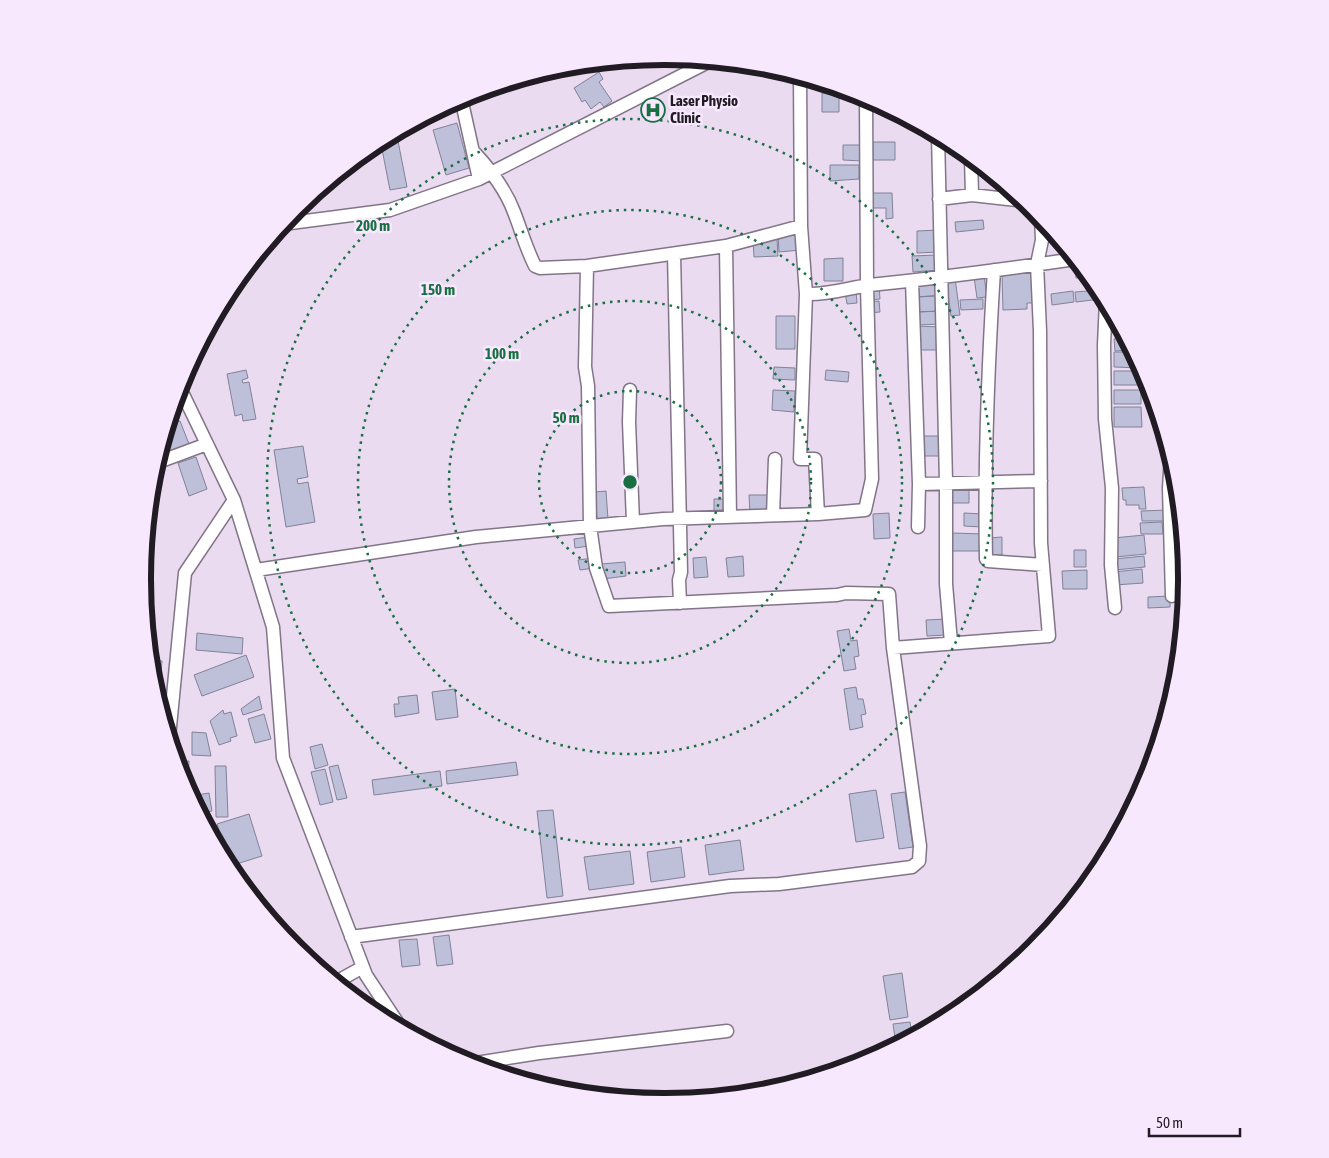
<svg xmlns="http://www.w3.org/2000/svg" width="1329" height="1158" font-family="'Asap Condensed',sans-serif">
  <rect width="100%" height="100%" fill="#eadbf1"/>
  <path fill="#bebfd8" stroke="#818298" d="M599 72 603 79 599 82 612 101 604 107 600 102 591 109 585 100 582 102 574 88Z
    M822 93H839V112H822Z
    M655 99 661 113 650 119 643 105Z
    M878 103 891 110H877Z
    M457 123 469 168 446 175 433 130Z
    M398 141 407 187 390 190 381 144Z
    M873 142H895V160H873Z
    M843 145H862V161L843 160Z
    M830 165H859V179L830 181Z
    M872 193H892L893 218 886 219V208H872Z
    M983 220 984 229 956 232 955 222Z
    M939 230 940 252 917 253V231Z
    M800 233 801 250 779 252 778 235Z
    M777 239 778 256 754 257 753 240Z
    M938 255 939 270 913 272 912 256Z
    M843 258V281H824V259Z
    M1075 261 1087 274V277L1076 278Z
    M1032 273 1033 303H1027V309L1003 310 1002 274Z
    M984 276 987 297 977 298 974 277Z
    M955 278 960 315 951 316 946 279Z
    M940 281 941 295 917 297 915 282Z
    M879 285 880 299 868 300 867 286Z
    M856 290 857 303 847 304 845 292Z
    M1100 290 1101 299 1076 302 1075 292Z
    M1073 291 1074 302 1052 305 1051 294Z
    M941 296 942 311 914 312 913 297Z
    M983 299V309L961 310 960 300Z
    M879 301 880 312 869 313 868 302Z
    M941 311V324L918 325V312Z
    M776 316H795V349H776Z
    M1114 324H1118L1125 336H1115Z
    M917 326 941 327V350H917Z
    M1114 339H1126L1132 350 1115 351Z
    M1114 352H1133L1141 368 1114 367Z
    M774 367 795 368V380L773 379Z
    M246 370 248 378 242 380 243 383 249 382 256 419 243 421 242 414 235 416 227 374Z
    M826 370 849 372 848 382 825 380Z
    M1114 371H1140L1141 385H1114Z
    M773 390 795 391 794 412 772 410Z
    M1114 390H1141V404H1114Z
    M1114 407H1141L1142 427H1114Z
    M180 421 189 444 159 455 167 425Z
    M921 436H943V456H921Z
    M303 446 308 477 297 479 298 484 308 482 315 522 286 527 274 450Z
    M196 457 207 489 189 496 178 463Z
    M950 486H969V503H951Z
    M1144 487 1146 509H1139V505H1126V500H1123L1122 488Z
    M606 491 608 519H597L595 492Z
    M749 495H771V513H750Z
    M714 499H729L730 515 714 516Z
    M1167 510V521H1142L1141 511Z
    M889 513 890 538 874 539 873 514Z
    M964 513 983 514 982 527 964 526Z
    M1162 522 1163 534H1141L1140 523Z
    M952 533 985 534V551H952Z
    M1144 535 1146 554 1115 557 1113 538Z
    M588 537 589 546 575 548 574 539Z
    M1002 537V555H990L989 538Z
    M1074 550H1086V567H1074Z
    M743 556 744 576 728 577 726 558Z
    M1144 556 1145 567 1115 570 1114 559Z
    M706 557 708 577 694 578 693 558Z
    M593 558 594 568 580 570 578 560Z
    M625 562 626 576 603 579 601 564Z
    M1142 569 1143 583 1115 585 1114 572Z
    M1087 570V589H1063L1062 571Z
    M1170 596V607L1148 608V597Z
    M946 619 947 635 927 636 926 620Z
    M849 629 851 641 857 640 859 656 854 657 856 669 844 671 837 631Z
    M197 633 243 638 242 654 196 650Z
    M246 655 254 677 202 696 194 675Z
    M150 660 162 661 159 692H155L152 681Z
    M856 687 858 699H863L866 714 861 715 863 727 850 730 844 689Z
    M455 689 458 717 436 720 432 692Z
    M417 695 419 713 395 717 394 704H399L398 697Z
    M259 696 262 709 243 715 241 709Z
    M223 710 224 714 231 712 237 736 230 738 231 741 219 745 210 721Z
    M264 714 271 739 255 743 248 719Z
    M192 732 206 733 211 756 192 755Z
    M322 744 328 765 315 769 310 747Z
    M184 761H189L188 783H183Z
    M516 762 518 775 447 784 446 771Z
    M338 765 347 798 337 800 329 767Z
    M215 766H226L228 817H216Z
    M325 769 333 802 320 805 311 772Z
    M440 771 442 786 374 795 372 780Z
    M876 790 884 838 856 842 849 794Z
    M905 792 913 847 899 849 891 794Z
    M209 793 212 811 200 813 191 796Z
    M553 810 563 896 547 898 537 811Z
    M249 814 262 856 230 866 217 824Z
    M740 840 744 870 709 875 705 845Z
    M681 847 685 877 651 882 647 852Z
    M630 851 634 884 589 890 584 857Z
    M449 935 453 964 437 966 433 937Z
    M417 939 420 965 402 967 399 940Z
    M902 973 908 1017 890 1020 883 976Z
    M910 1022 912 1036 896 1045 893 1024Z"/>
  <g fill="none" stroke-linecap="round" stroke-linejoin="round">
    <g stroke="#827588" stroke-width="15">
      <path id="minor" d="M461 98 479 179
        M938 135 946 482V584L951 643
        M473 151C490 169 505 188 514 212 521 230 526 248 535 266L540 268 587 266 726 246 801 226
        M971 157 972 195
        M939 199 972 195 1024 201
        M283 224 390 210 479 179 710 61
        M726 246 730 517
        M674 254 681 572 679 580 680 603
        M994 270C988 367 984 462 986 559L988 561 1043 565
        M912 281 919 484 918 527
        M806 294C830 295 847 288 870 285 939 278 1007 269 1075 259
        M1106 301 1104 345 1105 419 1112 488 1111 565 1115 608
        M179 386 234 500 273 627 283 758 366 975 401 1028
        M630 390 629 422 633 522
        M1171 456 1169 488 1172 596
        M156 463 207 444
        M919 484 1041 481
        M818 514 865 510 872 479 867 286 866 97
        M773 515 775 459
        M256 570 476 537 663 519 818 514 815 459H800L806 294 801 226 800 77
        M893 648 1049 636 1041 543 1040 331 1037 264 1042 240 1041 217
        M169 737 185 573 234 500
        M351 937 730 886 779 884 912 867 919 861 920 846 893 648 889 594 846 593 837 595 609 606 596 568 590 526 588 386 585 367 587 266
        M336 982 363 967
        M470 1064 539 1053 727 1031"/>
    </g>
    <use href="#minor" stroke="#fff" stroke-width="12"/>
  </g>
  <g fill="none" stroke="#196f41" stroke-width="2.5" stroke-dasharray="2.5 5">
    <circle cx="630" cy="482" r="91"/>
    <circle cx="630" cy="482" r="181"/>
    <circle cx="630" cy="482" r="272"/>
    <circle cx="630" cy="482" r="363"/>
  </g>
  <defs>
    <g id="hospital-ring" transform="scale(1.25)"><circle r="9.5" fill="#f8e8fe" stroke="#196f41" stroke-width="1.5"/><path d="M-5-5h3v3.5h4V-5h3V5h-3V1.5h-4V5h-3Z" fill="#196f41"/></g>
  </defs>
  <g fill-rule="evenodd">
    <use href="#hospital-ring" x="653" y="110"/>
  </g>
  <g text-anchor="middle" stroke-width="5" stroke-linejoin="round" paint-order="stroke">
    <g font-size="15" font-weight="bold" fill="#211b23" stroke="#f8e8fe" text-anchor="start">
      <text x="670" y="106">Laser Physio<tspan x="670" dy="17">Clinic</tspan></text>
    </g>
  </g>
  <path d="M0 0H1329V1158H0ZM664 65H665A513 513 0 0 1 1178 578V580A513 513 0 0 1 665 1093H664A513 513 0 0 1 151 580V578A513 513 0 0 1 664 65Z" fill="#f8e8fe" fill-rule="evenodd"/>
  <path fill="none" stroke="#211b23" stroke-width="6" d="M664 65H665A513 513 0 0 1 1178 578V580A513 513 0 0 1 665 1093H664A513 513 0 0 1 151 580V578A513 513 0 0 1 664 65Z"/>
  <circle cx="630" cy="482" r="8" fill="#196f41" stroke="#f8e8fe" stroke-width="2.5"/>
  <g font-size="15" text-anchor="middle" font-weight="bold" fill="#196f41" stroke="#f8e8fe" stroke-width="5" stroke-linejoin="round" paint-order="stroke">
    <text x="373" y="231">200 m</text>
    <text x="438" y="295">150 m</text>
    <text x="502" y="359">100 m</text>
    <text x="566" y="423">50 m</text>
  </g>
  <path d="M1149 1128v8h91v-8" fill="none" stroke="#211b23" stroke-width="2.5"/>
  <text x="1156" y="1128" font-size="15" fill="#211b23" stroke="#f8e8fe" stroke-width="4" paint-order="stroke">50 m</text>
</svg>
